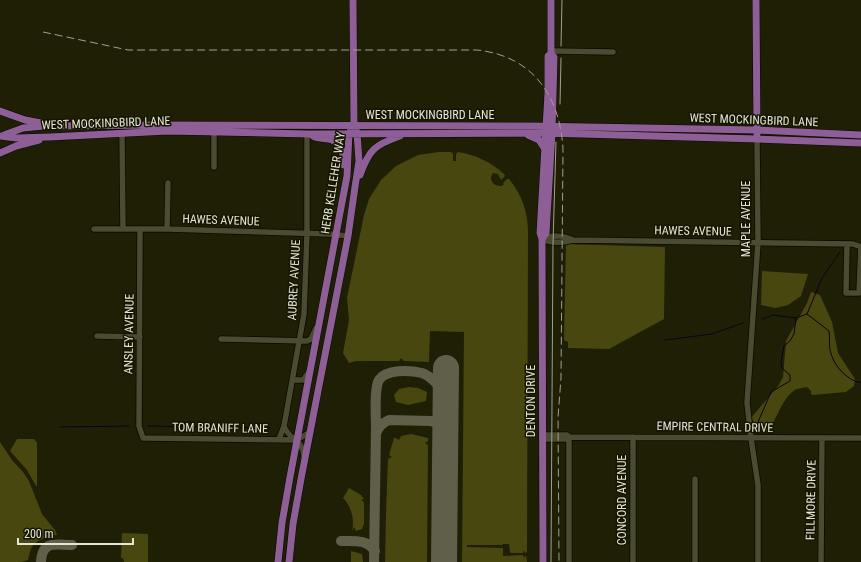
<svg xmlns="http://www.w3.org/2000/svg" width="861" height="562" font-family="'Roboto Condensed',sans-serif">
  <rect width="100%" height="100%" fill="#1f1f06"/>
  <path fill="#484710" d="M439 152H451L453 154V161H456V154L458 152C476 155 491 162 504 174L505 176 501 180 498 174 493 173 491 177C491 184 496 186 502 186L504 184 503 183 507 179H509C522 195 528 212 528 232L527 552 525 553 524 550 523 553H511L510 552 509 544H503L502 545H467V547L503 548V556L523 555 524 558 526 555 527 562H462L464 332 430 331 429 362 404 361 401 358 399 361H356L349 363 343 353 349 320 347 298 364 215 369 199 381 180 396 166 418 155Z
    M566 244 665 247 664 319 609 349 568 348V342L564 340Z
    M762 271 808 274 801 296 788 305 776 308 761 305Z
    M811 292 820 295 832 322 838 353 855 379 854 386 846 392 813 395 811 394V391L807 387C804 388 800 388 797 389 783 395 777 420 767 432L757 430 751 418 778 386 783 377 786 341 807 303Z
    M409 387 418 388 427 392 426 401 408 405 396 402 394 395 399 389Z
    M411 434 428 438V441L425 443 428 445 427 562H385L386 514 388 459 392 457 389 455 394 438H396L399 440 401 436Z
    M17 439H34L37 443V486H36L27 470 10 451Z
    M0 442 12 460 23 472 29 481 42 514 55 530 57 535C48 536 37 539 32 547 30 550 29 556 28 560L21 562H0Z
    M349 488 361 495 364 499 361 500 364 502V524L362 529 356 531 354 527 352 531C355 519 351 506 343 498Z
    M122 533 148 534V562H124L123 558H121Z
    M351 551 362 554 363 562H351Z"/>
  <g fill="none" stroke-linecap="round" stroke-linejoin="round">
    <path stroke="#0d0014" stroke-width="1" d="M807 314 829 331C830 337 829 344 830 350 833 365 846 380 861 383
      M762 319 773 315 796 318 807 314 822 278 840 252
      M665 340 712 334 743 323
      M148 426 270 428
      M60 427 129 426
      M765 428 758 422 771 392 790 381V375L782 368 781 362 784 346 790 341 794 334 796 318"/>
    <path stroke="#60604a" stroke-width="10" d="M376 434C378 427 382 423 389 420L431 421C441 423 444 430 445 440
      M341 541C354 541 366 539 375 551
      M41 562C42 540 55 545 72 545
      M374 562C375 517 375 473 376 428 376 418 374 388 379 380 386 369 410 370 422 373 435 378 442 390 446 402"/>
    <path stroke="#60604a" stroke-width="26" d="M444 562 446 368"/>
    <g stroke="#090800" stroke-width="7">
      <path id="minor" d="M551 51 613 52
        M214 132V167
        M122 133 123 229
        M757 139 758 242 747 403 751 438 758 485V562
        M94 229H167L329 234 348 236
        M140 229 139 426 143 438 297 440 310 432
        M167 229 168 183
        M542 239C551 243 563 243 573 240L853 244 861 247
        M542 239C551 235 564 235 573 240
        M847 244 846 293H859L861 247
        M97 336 140 337
        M221 339 307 341 311 339 316 328
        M293 380H303L309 372
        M284 426C289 441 302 437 304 456
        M542 435H567L569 437 861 438
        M279 439 284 426 304 314 307 233V134
        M542 439H566L569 437
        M695 479V562
        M569 562V437
        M633 562V437
        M821 562 822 438"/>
    </g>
    <g stroke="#090800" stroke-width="8">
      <path id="major" d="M756 0 757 134
        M0 111 25 120 58 126 153 125 532 126 757 130 861 135
        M4 135 23 128 44 126
        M528 135 539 140 545 149
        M0 136 16 138 50 137 168 131 309 134 546 133 757 139 861 143
        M313 136C319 139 326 138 332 140 342 144 344 156 344 165
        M0 153 16 146 39 140
        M360 175C369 150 374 145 400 136
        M542 239 546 233 552 133 554 57 551 54V0
        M278 562 282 523 290 477 347 176 349 133 352 129
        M289 562 293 524 301 479 348 236 355 187 359 161 357 133 354 125 353 0
        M543 562 542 239 540 233 548 93V56L551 54"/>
    </g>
    <use href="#minor" stroke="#4b4b31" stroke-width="5.5"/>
    <use href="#major" stroke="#8e5e96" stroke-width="7"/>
    <path stroke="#a0a08e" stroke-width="1" d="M561 46 562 0
      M560 104 561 58
      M551 562 553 244 556 142"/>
    <path stroke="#a0a08e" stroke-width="1" stroke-dasharray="8 4" stroke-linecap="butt" d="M43 32 128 50H477C533 56 560 96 563 149L561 378 558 417 559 562"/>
  </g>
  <g text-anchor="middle" stroke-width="3" stroke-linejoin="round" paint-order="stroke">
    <g font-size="12" fill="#e4e5d6" stroke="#161501">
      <text x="430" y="119">WEST MOCKINGBIRD LANE</text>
      <text transform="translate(754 120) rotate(2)" y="4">WEST MOCKINGBIRD LANE</text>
      <text transform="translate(106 123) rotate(-2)" y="4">WEST MOCKINGBIRD LANE</text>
      <text transform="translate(333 183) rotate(-81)" y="4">HERB KELLEHER WAY</text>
      <text transform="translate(746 219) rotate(-90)" y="4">MAPLE AVENUE</text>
      <text transform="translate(221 220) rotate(2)" y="4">HAWES AVENUE</text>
      <text transform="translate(693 231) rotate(1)" y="4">HAWES AVENUE</text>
      <text transform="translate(294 280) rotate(-87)" y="4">AUBREY AVENUE</text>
      <text transform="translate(129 334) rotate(-89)" y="4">ANSLEY AVENUE</text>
      <text transform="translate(531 401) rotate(-90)" y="4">DENTON DRIVE</text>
      <text transform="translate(715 427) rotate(1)" y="4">EMPIRE CENTRAL DRIVE</text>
      <text transform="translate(220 428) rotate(1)" y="4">TOM BRANIFF LANE</text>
      <text transform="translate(622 500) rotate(-90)" y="4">CONCORD AVENUE</text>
      <text transform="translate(811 500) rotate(-89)" y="4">FILLMORE DRIVE</text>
    </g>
  </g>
  <path d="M18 538v6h115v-6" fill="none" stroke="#e4e5d6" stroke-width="2"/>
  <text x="24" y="538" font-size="12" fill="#e4e5d6" stroke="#161501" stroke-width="3" paint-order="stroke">200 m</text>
</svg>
